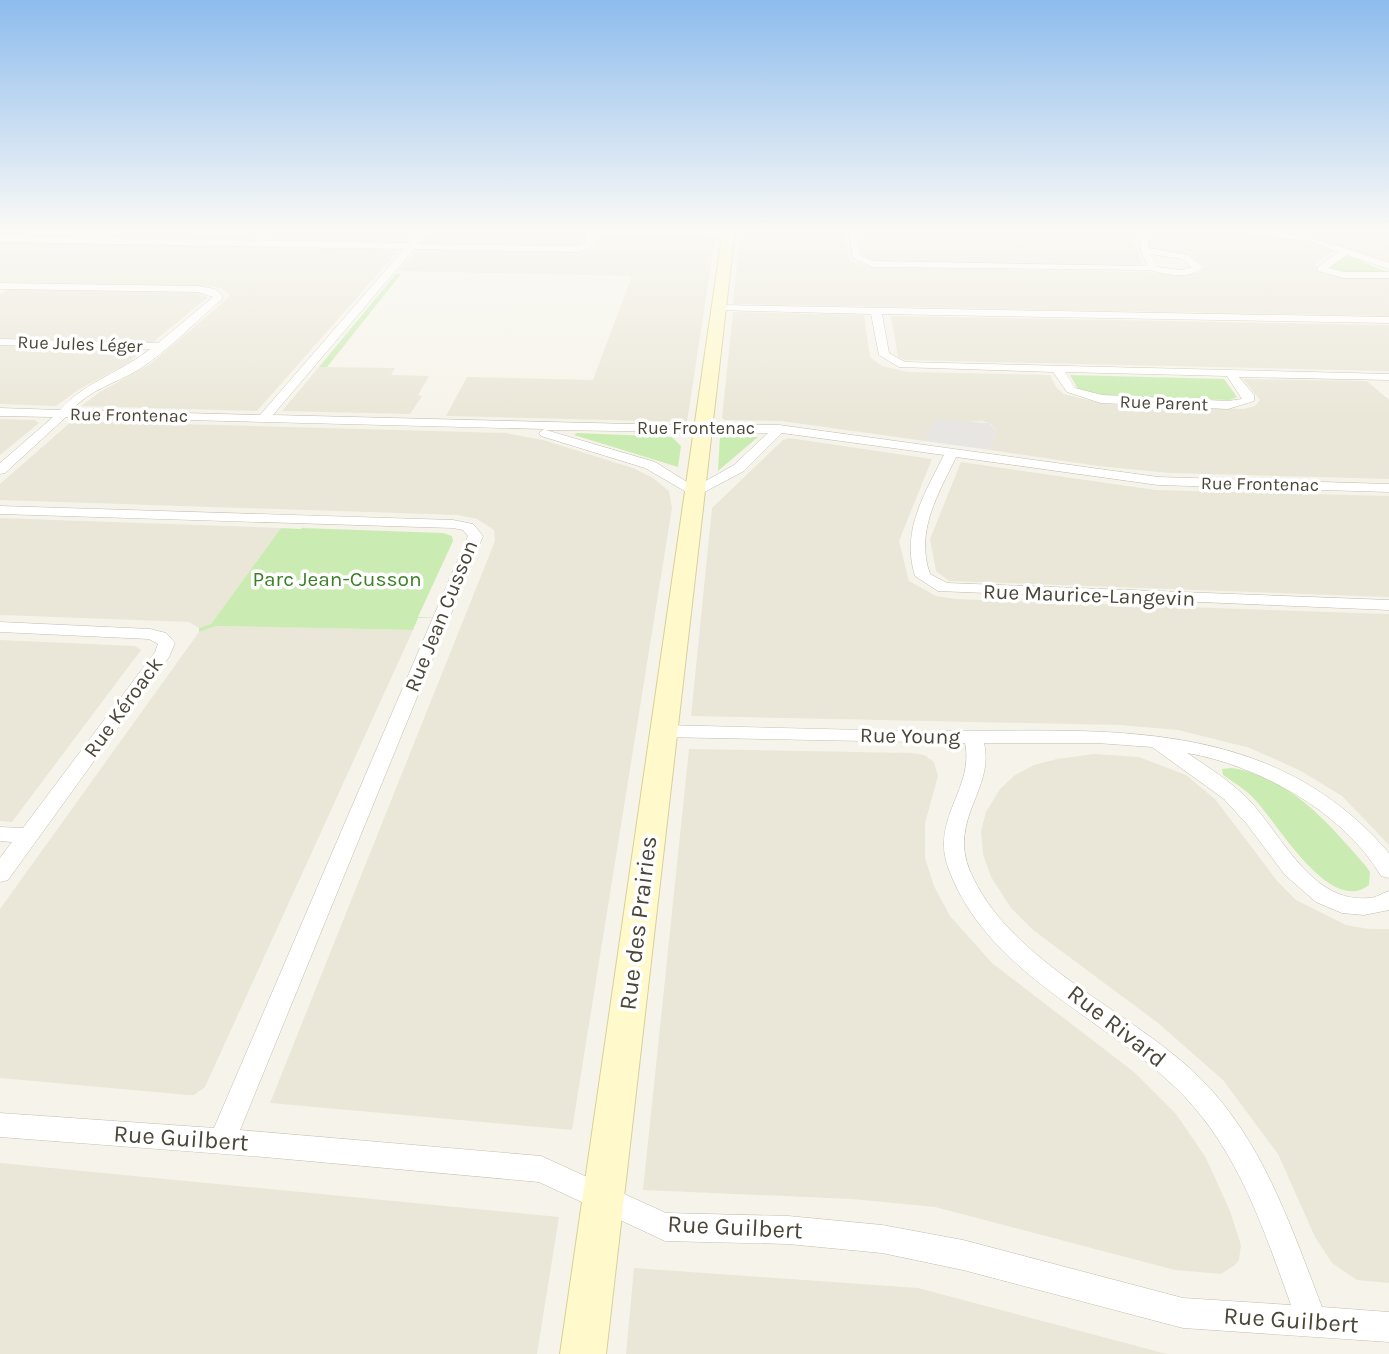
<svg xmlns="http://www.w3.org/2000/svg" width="1389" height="1354" font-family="Karla,sans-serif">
  <rect width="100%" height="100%" fill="#f6f4ea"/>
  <path fill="#eae7d8" d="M0 229H110L95 238 0 237Z
    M125 229H264L249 241 109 238Z
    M279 229H418L405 244 264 241Z
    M433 229H587L579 245 575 246 422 243Z
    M741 229H844L850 261 871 267 1145 272 1181 275 1201 272 1205 266 1189 255 1151 248V241L1160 229H1218L1293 239 1334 250 1315 264 1318 271 1345 278 1389 277V316L733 304Z
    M859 229H968L992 232 1013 229H1140L1133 241 1143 263 1127 267 875 262 864 258Z
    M1254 229H1389V262L1314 238Z
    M603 234 709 235 715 238 687 422 446 416 467 377 593 380 632 276 398 271 417 250 581 252 596 249Z
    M0 242 394 249 398 251 257 411 81 406 100 392 152 363 228 298 229 294 221 288 208 286 0 282Z
    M9 289 196 293 208 297 153 342 0 339V294Z
    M733 312 864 315 870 357 882 366 908 372 1050 375 1056 387 1064 394 1105 404 1243 409 1255 406 1260 400 1243 379 1367 381 1389 400V479L1169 473 1098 466 990 450 996 431 991 424 982 421 933 424 925 441 781 421 725 420 722 418Z
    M891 316 1389 325V371L906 360 898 357Z
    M0 345 139 349 142 351 128 363 78 390 56 406 0 404Z
    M319 367 395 368 391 375 429 376 418 395 422 396 410 414 282 411Z
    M0 419 34 420 39 423 0 455Z
    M72 421 506 433 543 440 633 468 653 478 669 491 672 508 572 1130 270 1103 495 541 494 530 477 519 457 515 0 500V484Z
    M789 438 932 459 899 541 909 581 936 596 956 599 1389 614V845L1342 796 1301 771 1250 748 1178 730 1119 725 691 716 712 508 783 440Z
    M961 462 1156 490 1389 496V597L949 581 936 571 930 539Z
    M0 518 281 528 211 624 199 628 189 622 0 615Z
    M215 626 413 630 205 1087 194 1095H188L0 1078V909L199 632Z
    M0 640 135 646 141 650 12 822 0 821Z
    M689 749 911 753 924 755 934 762 938 776 925 823V858L934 886 950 916 992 963 1134 1072 1176 1114 1206 1158 1230 1211 1241 1245 1239 1260 1235 1265 1221 1274 1175 1270 935 1207 852 1199 643 1190Z
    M1094 754 1139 757 1186 775 1215 799 1278 882 1296 900 1346 925 1369 929H1389V1283L1357 1280 1332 1263 1315 1237 1278 1154 1223 1080 1158 1023 1033 930 1011 908 991 877 983 854 981 831 986 812 1000 789 1015 775 1034 765 1057 759Z
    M0 1163 559 1217 537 1354H0Z
    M634 1268 918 1288 1167 1354H626Z"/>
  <path fill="#caecb2" d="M1347 255 1389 273 1344 274 1328 269Z
    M396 274H401L327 367H319Z
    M1070 375 1224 379 1237 397 1230 400 1105 396 1078 389Z
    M577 433 672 437 681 446 678 467 574 435Z
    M720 436 758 437 718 471Z
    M307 520 302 528 443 533 452 536 453 541 418 617 443 618H418L413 630 216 626 199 632V628L211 624 281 528 301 529Z
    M1232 768C1290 777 1328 823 1365 865L1370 872 1369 885C1331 916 1278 825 1257 802 1248 791 1236 784 1223 775L1222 769Z"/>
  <path fill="#e7e6e2" d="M937 420 989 423 996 431 990 450 925 441 933 421Z"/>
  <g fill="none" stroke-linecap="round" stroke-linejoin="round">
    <g stroke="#c2beac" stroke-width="1">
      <path id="minor" d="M422 229H430L418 244 576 246 584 244 592 229 729 230 733 233 729 236 598 234 590 248 576 252 414 249 273 415 673 425H779L1158 477 1389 484V492L1158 485 956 457C938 495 915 531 930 574L947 583 1389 600V610L938 591 915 576C901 531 924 495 944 455L782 433 744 471 695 497 645 468 541 436 539 433 544 429 66 417 5 473 0 474V463L53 417 0 416V408L60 410C84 382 122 372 150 349L0 345V339L158 343 213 297 198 292 0 289V283L198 286 215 289 222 295V299C195 322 168 351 138 370 116 383 89 390 72 410L260 415 404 249 0 242V236L409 243ZM546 430 768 433 734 465 695 487 655 462Z
        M848 229H856L861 256 874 261 1143 266 1148 265C1140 251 1136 243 1146 229H1154L1148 239V248L1188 255 1203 267C1188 281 1167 274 1149 270L873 267 853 258ZM1150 254 1182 259 1192 267 1182 270 1157 267Z
        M972 229H1008C1000 234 980 234 972 229Z
        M1232 229C1287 227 1338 246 1389 263V269L1347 255 1328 268 1344 272H1389V278H1344L1318 271V267L1338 252 1312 242Z
        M719 305 1389 317V323L882 314 889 353 905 362 1389 374V380L1239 377 1254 395V401L1228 409 1101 403 1067 392 1053 372 899 367 879 355 871 314 715 310V306ZM1065 372 1227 376 1242 399 1228 401 1102 395 1075 388Z
        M0 506 453 520 473 524 483 536 240 1130 541 1156 666 1213 788 1216 882 1225 963 1240 1183 1298 1291 1305C1264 1230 1239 1153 1183 1095 1108 1018 989 976 949 870 929 820 975 788 965 743L662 737 653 731 662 725C750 727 838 730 927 731 1096 732 1267 711 1389 853V878L1381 876C1344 812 1258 765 1187 753 1208 767 1230 781 1248 799 1281 833 1311 904 1369 898 1376 898 1382 893 1389 891V910L1364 915 1342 913 1316 902 1285 875 1246 823 1224 799 1152 747 1097 743H984C995 789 948 819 970 871 1010 964 1132 1010 1201 1079 1263 1141 1291 1227 1322 1307L1389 1312V1342L1183 1328 963 1270 882 1253 788 1244 665 1241 539 1182 264 1157 0 1137V1113L214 1128 468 536 463 530 453 528 0 514Z
        M0 622 150 629 166 633 175 643 169 657 8 880 0 882V858L12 842 0 841V827L23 828 155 652 158 644 149 639 0 632Z"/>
    </g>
    <g stroke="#d8d098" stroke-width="2">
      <path id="secondary" d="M723 229H735L606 1354H560Z"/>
    </g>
    <use href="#minor" fill="#fff" fill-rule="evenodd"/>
    <use href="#secondary" fill="#fff9cb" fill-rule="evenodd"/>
  </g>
  <linearGradient id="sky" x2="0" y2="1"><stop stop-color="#8dbced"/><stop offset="0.55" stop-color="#fbfaf6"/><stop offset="1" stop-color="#fbfaf6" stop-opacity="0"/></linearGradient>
  <rect width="1389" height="418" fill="url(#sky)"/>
  <g text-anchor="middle" stroke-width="7" stroke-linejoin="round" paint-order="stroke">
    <g font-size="18" fill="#4b4638" stroke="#fff">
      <text transform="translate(80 344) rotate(2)" y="6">Rue Jules Léger</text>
      <text transform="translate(1164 403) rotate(2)" y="6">Rue Parent</text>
      <text transform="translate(129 415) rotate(1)" y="6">Rue Frontenac</text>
      <text x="696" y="434">Rue Frontenac</text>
      <text transform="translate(1260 484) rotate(1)" y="6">Rue Frontenac</text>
    </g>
    <g font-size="21" fill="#3c8126" stroke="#fff">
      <text x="337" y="586">Parc Jean-Cusson</text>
    </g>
    <g font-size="21" fill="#4b4638" stroke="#fff">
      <text transform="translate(1089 595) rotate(2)" y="7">Rue Maurice-Langevin</text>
      <text transform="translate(441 616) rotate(-68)" y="7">Rue Jean Cusson</text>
      <text transform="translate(123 707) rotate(-54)" y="7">Rue Kéroack</text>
      <text transform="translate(910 736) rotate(1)" y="7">Rue Young</text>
    </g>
    <g font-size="24" fill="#4b4638" stroke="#fff">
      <text transform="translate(638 923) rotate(-83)" y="8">Rue des Prairies</text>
      <text transform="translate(1117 1026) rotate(38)" y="8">Rue Rivard</text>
      <text transform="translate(181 1138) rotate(4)" y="8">Rue Guilbert</text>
      <text transform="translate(735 1227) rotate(3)" y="8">Rue Guilbert</text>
      <text transform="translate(1291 1320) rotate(4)" y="8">Rue Guilbert</text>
    </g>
  </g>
</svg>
